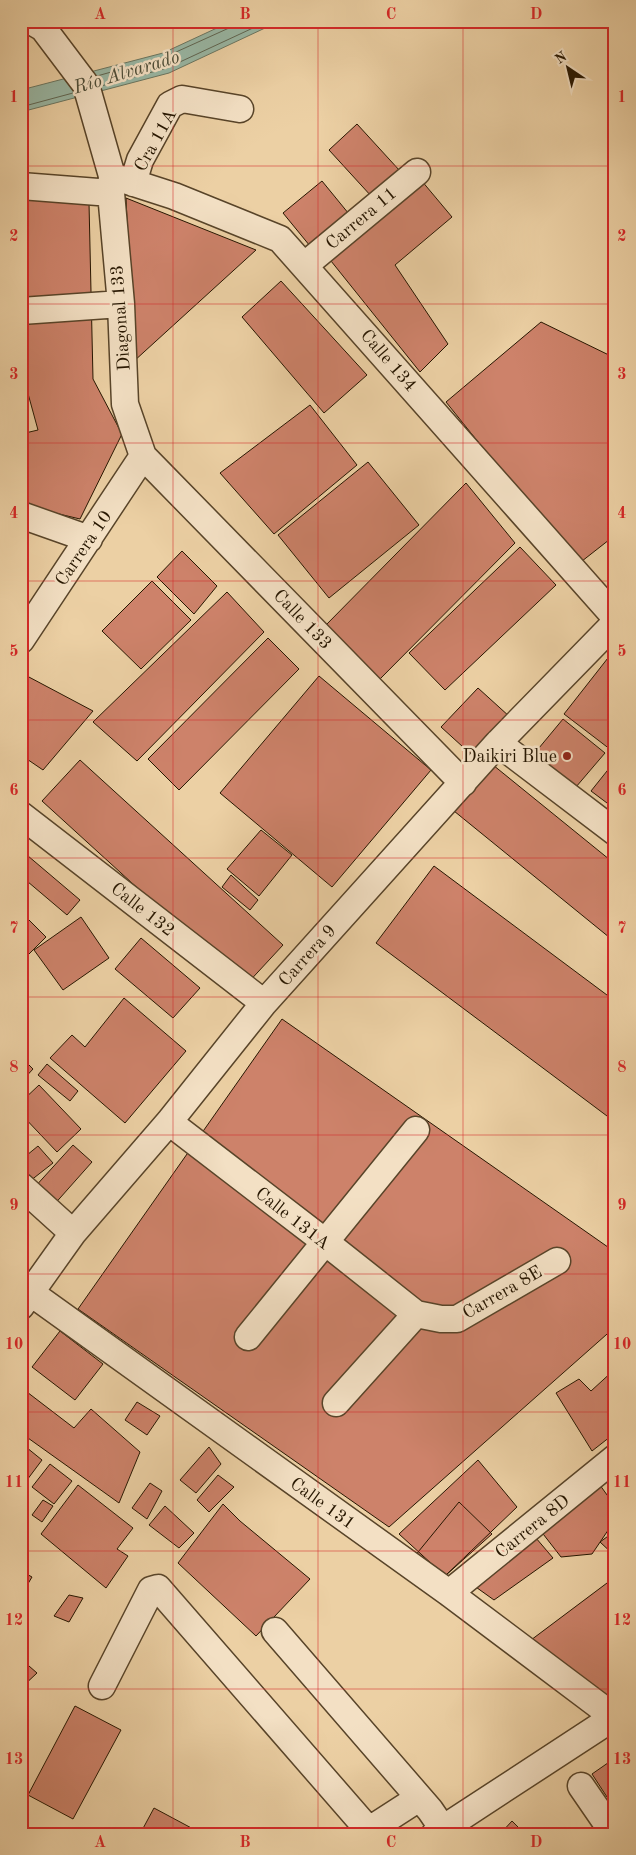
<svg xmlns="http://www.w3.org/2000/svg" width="636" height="1855" font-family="'Old Standard TT',serif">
  <rect width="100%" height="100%" fill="#ecd0a4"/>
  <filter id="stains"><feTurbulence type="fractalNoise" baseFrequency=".004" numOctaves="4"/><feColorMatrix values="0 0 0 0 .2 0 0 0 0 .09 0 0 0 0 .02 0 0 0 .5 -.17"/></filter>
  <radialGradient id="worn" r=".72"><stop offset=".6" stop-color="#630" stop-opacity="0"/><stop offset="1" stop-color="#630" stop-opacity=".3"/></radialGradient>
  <path fill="#99b7a4" stroke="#6b7762" d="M232 21H280L169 73 21 112V90L163 53Z"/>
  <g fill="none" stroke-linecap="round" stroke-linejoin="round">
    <path stroke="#606652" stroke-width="1" d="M97 76 165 57 229 28 232 21
      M101 86 167 68 268 21
      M21 107 73 93"/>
  </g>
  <path fill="#cd826a" stroke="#261600" d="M357 124 400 171 372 197 329 150Z
    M421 180 452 217 395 265 448 344 420 372 327 256Z
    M322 181 349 214 310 246 283 213Z
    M21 193 89 203 93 379 122 434 80 519 21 505V434L38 430 21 368Z
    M126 198 256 250 133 362Z
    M281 281 367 375 324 413 242 317Z
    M541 322 615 358V537L614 536 577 565 446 402Z
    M310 405 357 465 274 534 220 473Z
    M368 462 419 525 329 598 278 535Z
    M466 483 515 543 377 682 325 626Z
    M520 547 556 585 445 690 409 653Z
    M182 551 217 586 194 614 157 577Z
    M152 581 191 620 141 669 102 631Z
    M227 592 264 632 137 761 93 722Z
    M268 638 299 669 179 790 148 759Z
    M615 649V753L564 714Z
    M27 676 93 711 43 770 21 755V684Z
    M319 676 431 770 332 887 220 793Z
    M478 688 510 717 474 757 441 727Z
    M563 719 605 753 570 794 529 760Z
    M80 760 283 945 245 986 42 801Z
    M615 761V809L591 791Z
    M493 765 615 864V942L454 811Z
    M261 830 292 855 259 896 227 869Z
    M21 850 80 900 67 915 21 876Z
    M434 866 615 1001V1105L607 1116 376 943Z
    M231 875 258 900 250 910 222 887Z
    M24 915 46 937 21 962V918Z
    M81 917 109 958 63 990 34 950Z
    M141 938 200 988 173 1018 115 969Z
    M124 998 186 1051 125 1123 50 1058 72 1035 85 1047Z
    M282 1019 615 1252V1327L389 1527 78 1309Z
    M21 1039 29 1047 21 1054Z
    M25 1061 33 1069 21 1082V1065Z
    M47 1064 78 1091 70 1101 38 1075Z
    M39 1085 81 1129 57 1152 21 1114V1102Z
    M73 1145 92 1162 52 1207 33 1189Z
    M38 1146 53 1163 30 1181 21 1171V1160Z
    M60 1331 103 1364 75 1400 32 1367Z
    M615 1369V1433L592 1451 556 1393 579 1379 591 1391Z
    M27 1392 74 1428 91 1409 140 1452 119 1503 21 1433V1398Z
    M137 1402 160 1416 147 1435 125 1420Z
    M21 1443 42 1460 21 1488Z
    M209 1447 221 1464 196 1493 180 1480Z
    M478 1460 517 1507 445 1576 399 1534Z
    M50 1464 72 1481 54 1504 32 1487Z
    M218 1475 234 1487 209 1512 197 1500Z
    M597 1481 615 1506V1520L592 1554 561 1557 540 1530Z
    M150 1483 162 1491 147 1519 132 1508Z
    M78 1485 133 1528 117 1549 128 1556 106 1588 41 1534Z
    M43 1500 53 1506 42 1522 32 1515Z
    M459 1502 492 1534 445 1576 414 1557Z
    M223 1504 240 1521 310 1579 256 1636 178 1563Z
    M165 1506 194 1533 179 1548 149 1525Z
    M530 1531 553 1558 494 1600 473 1585Z
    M615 1531V1556L600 1542Z
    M21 1571 32 1577 26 1587 21 1583Z
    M615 1577V1709L531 1640Z
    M69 1595 83 1598 69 1622 54 1616Z
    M21 1604 27 1608 21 1615Z
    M21 1659 37 1673 21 1688Z
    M75 1706 121 1730 73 1819 28 1795Z
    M615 1758V1791L607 1797 592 1774Z
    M154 1808 197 1831 196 1834H140Z
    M512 1821 525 1834H500Z"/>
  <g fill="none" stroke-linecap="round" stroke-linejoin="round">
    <g stroke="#584429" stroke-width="29">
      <path id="minor" d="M31 21 43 28 86 85 112 176 111 193 121 304 125 404 143 456 463 783
        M112 176 174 196 280 239 615 617
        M133 183 140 160 170 105 182 99 240 109
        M21 186 111 193
        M305 265 417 172
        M21 311 121 304
        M21 515 89 539
        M21 640 143 456
        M498 743 615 832
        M21 815 264 1003
        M169 1122 324 1241 416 1314
        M21 1186 73 1233
        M31 1293 449 1593 614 1717 435 1834
        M21 1306 73 1233 169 1122 264 1003 498 743 615 623
        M248 1337 416 1130
        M336 1403 416 1314 441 1319H457L557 1261
        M449 1593 615 1458
        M275 1631 430 1810 443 1829
        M102 1686 151 1590 158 1588 366 1827 371 1829 419 1798
        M581 1786 614 1834"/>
    </g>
    <use href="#minor" stroke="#f3e0c4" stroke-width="26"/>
  </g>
  <path fill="none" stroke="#d62828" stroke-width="1" stroke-opacity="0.55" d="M173 21V1834M318 21V1834M463 21V1834M21 166H615M21 304H615M21 443H615M21 581H615M21 720H615M21 858H615M21 997H615M21 1135H615M21 1274H615M21 1412H615M21 1551H615M21 1689H615"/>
  <circle fill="#8f2418" stroke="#f3e0c4" stroke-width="2" cx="567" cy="756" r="5"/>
  <g text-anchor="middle" stroke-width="5" stroke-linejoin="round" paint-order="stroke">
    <g font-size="18" fill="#261600" stroke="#f3e0c4">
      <text transform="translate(155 140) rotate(-61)" y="6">Cra 11A</text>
      <text transform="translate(361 218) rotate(-40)" y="6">Carrera 11</text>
      <text transform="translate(120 318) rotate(-94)" y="6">Diagonal 133</text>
      <text transform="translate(389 360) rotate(49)" y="6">Calle 134</text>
      <text transform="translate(83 548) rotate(-56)" y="6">Carrera 10</text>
      <text transform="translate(303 619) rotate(46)" y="6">Calle 133</text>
      <text transform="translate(143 909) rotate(38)" y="6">Calle 132</text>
      <text transform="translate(307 955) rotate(-48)" y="6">Carrera 9</text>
      <text transform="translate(293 1218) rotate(38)" y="6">Calle 131A</text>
      <text transform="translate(502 1292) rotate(-30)" y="6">Carrera 8E</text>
      <text transform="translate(323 1503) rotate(36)" y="6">Calle 131</text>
      <text transform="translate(532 1526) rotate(-39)" y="6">Carrera 8D</text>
    </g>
    <g font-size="18" fill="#261600" stroke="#f3e0c4" text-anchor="end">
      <text x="557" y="762">Daikiri Blue</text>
    </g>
    <g font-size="19" font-style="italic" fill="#4e4e39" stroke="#f3e0c4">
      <text transform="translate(126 71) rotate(-17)" y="7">Río Alvarado</text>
    </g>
  </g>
  <rect width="636" height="1855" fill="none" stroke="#ecd0a4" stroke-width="55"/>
  <g transform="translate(568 68) rotate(325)" stroke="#f3e0c4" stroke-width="4" paint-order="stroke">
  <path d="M0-4L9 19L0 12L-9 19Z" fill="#261600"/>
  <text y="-8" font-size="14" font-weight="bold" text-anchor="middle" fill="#261600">N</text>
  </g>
  <rect x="28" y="28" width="580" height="1800" fill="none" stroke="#d62828" stroke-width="2"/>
  <g font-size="16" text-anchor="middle" font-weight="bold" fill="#d62828">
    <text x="100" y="19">A</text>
    <text x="245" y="19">B</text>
    <text x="391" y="19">C</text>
    <text x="536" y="19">D</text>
    <text x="14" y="102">1</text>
    <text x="622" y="102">1</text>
    <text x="14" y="241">2</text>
    <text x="622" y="241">2</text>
    <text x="14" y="379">3</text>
    <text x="622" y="379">3</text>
    <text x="14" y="518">4</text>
    <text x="622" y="518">4</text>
    <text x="14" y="656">5</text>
    <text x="622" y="656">5</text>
    <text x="14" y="795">6</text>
    <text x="622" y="795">6</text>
    <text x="14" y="933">7</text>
    <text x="622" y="933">7</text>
    <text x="14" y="1072">8</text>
    <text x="622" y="1072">8</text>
    <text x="14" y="1210">9</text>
    <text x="622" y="1210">9</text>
    <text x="14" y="1349">10</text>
    <text x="622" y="1349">10</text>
    <text x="14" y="1487">11</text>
    <text x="622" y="1487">11</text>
    <text x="14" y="1625">12</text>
    <text x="622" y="1625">12</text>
    <text x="14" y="1764">13</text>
    <text x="622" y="1764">13</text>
    <text x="100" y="1847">A</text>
    <text x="245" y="1847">B</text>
    <text x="391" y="1847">C</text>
    <text x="536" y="1847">D</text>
  </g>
  <rect width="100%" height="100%" filter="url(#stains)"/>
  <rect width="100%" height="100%" fill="url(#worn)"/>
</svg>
